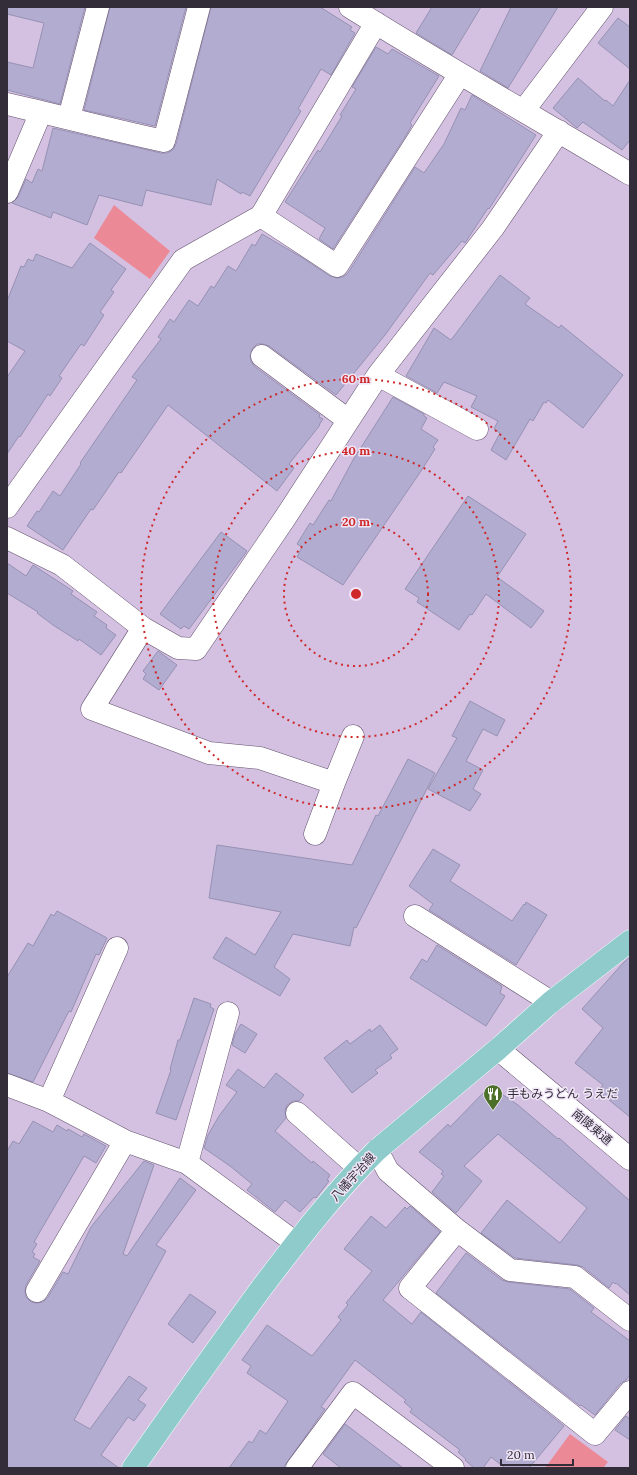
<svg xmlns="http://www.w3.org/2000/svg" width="637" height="1475" font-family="Lora,'Noto Sans JP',serif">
  <rect width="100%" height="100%" fill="#d4c0e1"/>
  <path fill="#ec8996" d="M114 205 170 251 150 279 94 238Z
    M570 1434 608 1462 603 1468H545Z"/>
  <path fill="#b2add0" stroke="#9691b3" d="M7 7H85L60 104 7 90V62L33 68 44 23 7 14Z
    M110 7H186L155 126 84 110Z
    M211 7H320L352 27 350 30 355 33 331 75 321 69 298 109 301 111 250 196 242 192 241 194 217 179 211 205 146 190 142 206 99 195 87 225 53 212 51 218 12 203 18 197 26 179 32 183 38 169 42 171 53 128 161 153H167L173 150 176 144Z
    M432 7H481L452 55 416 33Z
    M511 7H558L508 88 480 71Z
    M618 18 630 27V69L598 43Z
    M376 47 388 54 392 49 439 76 410 123 412 125 405 137 333 249 319 239 325 228 285 202 318 150 320 152 342 116 340 115 356 89 352 87Z
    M578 78 605 101 606 100 613 106 630 80V140L622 150 583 122 577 128 553 108Z
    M472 95 536 135 489 209 488 208 465 243 462 241 433 275 430 273 385 335 336 395 269 346 263 344H257L252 349 250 355 251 361 254 366 320 415 319 417 323 419 319 425H320L289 464 294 468 277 491 168 405 121 473 119 472 93 510 91 509 63 550 27 526 37 511 39 512 53 491 60 496 81 464 80 463 137 380 132 377 161 339 158 337 170 319 174 322 189 300 198 306 211 286 214 288 228 266 236 271 252 244 255 246 262 234 301 257 330 276 337 278 343 277 348 273 415 167 424 173 444 144 461 108 465 110Z
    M90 243 126 269 111 290 114 292 100 312 104 315 84 346 81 344 59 376 62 378 50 396 48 394 20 437 19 436 7 454V377L25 351 7 341V301L21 266 24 267 28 259 33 261 36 254 72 268Z
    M500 275 530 298 525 304 559 328 561 325 623 375 583 428 548 400 546 403 544 402 533 421 530 419 506 460 491 450 500 433 494 429 498 421 471 407 477 396 444 382 437 393 406 376 434 328 451 340Z
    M393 397 424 414V416L427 418 421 429 438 440 433 447 435 449 421 471 343 585 297 557 302 547 297 544 310 523 313 525 329 500 331 501 353 460Z
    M468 496 526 534 497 577 544 611 531 628 486 594 472 615 470 614 459 630 417 602 419 598 405 589Z
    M221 532 247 551 189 629 184 626 181 629 160 614Z
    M7 563 26 576 33 565 73 591 71 594 97 612 94 616 107 625 106 628 116 635 101 655 79 639 78 641 53 625 37 613 38 612 7 593Z
    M158 651 177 665 159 690 143 679 146 674 143 671Z
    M470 701 505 720 497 736 483 729 466 761 483 770 473 789 481 794 470 811 428 789 457 738 452 736Z
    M408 759 435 773 356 928 354 927 350 946 293 934 274 967 290 979 280 996 213 958 226 937 255 955 281 912 209 898 217 845 352 865 376 815 378 816Z
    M433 849 460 865 450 881 512 921 524 904 525 905 526 902 547 915 516 965 429 910 433 904 409 886Z
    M57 911 107 938 99 955 96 954 71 1012 69 1011 33 1082 7 1073V977L28 943 33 946 51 914 54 916Z
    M437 945 502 986 500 993 505 996 486 1026 410 978 422 959 427 962Z
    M630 957V1117L598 1091 603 1085 575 1063 603 1028 582 1009 624 962Z
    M194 998 211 1004 210 1007 214 1009 176 1120 156 1113 171 1070 170 1069 178 1040H180Z
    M241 1024 257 1034 245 1053 232 1045 235 1034Z
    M380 1025 398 1049 390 1055 392 1058 375 1070 378 1073 352 1093 324 1058 347 1040 350 1044 370 1029 371 1032Z
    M238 1069 264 1088 276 1073 304 1095 299 1101H293L287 1105 285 1111 286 1118 275 1131 312 1163 313 1161 330 1175 327 1180 329 1181 316 1198 314 1197 300 1212 285 1200 275 1212 247 1190 252 1184 230 1166 204 1148 208 1135 219 1116 237 1092 226 1085Z
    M490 1086 518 1105 558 1139 559 1138 630 1201V1295L616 1283 615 1284 613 1282 609 1288 583 1267 577 1265 515 1258 481 1233 507 1200 560 1243 587 1208 498 1134 464 1166 482 1181 456 1213 432 1192 444 1176 441 1174 443 1171 419 1152 448 1124 450 1127Z
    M33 1121 53 1132 57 1125 67 1131 68 1129 82 1137 84 1134 106 1146 96 1163 84 1156 34 1242 37 1244 32 1252 35 1254 33 1257 40 1261 26 1285 25 1291 26 1297 31 1302 37 1303 43 1302 48 1297 63 1272 68 1274 91 1227 144 1161 154 1165 123 1254 127 1256 180 1178 196 1190 156 1245 166 1251 74 1420 90 1429 129 1376 147 1388 138 1400 146 1405 134 1421 128 1417 101 1455 119 1468H7V1151L13 1141 19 1144Z
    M410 1206 440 1232 383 1300 412 1324 421 1312 564 1426 529 1468H505L491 1457 483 1468H474L465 1460 466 1459 458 1452 460 1450 410 1412 412 1409 404 1402 406 1400 355 1360 321 1407 325 1409 283 1468H229L249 1441 252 1443 260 1430 266 1434 288 1401 247 1373 251 1366 242 1360 267 1325 312 1356 341 1320 338 1317 348 1305 346 1303 372 1271 344 1249 371 1216 386 1228 405 1207 407 1209Z
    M466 1253 502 1280 508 1282 570 1289 594 1308 591 1312 630 1341V1375L626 1380 620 1384 595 1415 581 1405 580 1406 436 1293Z
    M190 1294 216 1312 193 1343 168 1324Z
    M626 1416 630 1419V1440L615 1430Z
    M345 1424 403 1468H341L323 1454Z"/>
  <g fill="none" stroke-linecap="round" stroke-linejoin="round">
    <g stroke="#64526f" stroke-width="23">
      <path id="street" d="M350 7C442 65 537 118 630 174
        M7 104C60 116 112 130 164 141L199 7
        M524 110 602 7
        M69 118 98 7
        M7 192 41 112
        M261 216 376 23
        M262 356 348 420
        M378 375 477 429
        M7 507 183 260 261 216 337 266 460 74
        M7 538 62 565 143 628 178 648 196 649 285 518 378 375 493 228 559 131
        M143 628 92 709 209 753 260 758 334 783 315 834
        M334 783 353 736
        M415 916 551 1002
        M498 1049 630 1159
        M7 1085 49 1101 125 1141 187 1163 296 1243
        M49 1101 117 948
        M297 1113 359 1168
        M377 1150 388 1171 457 1230 510 1270 575 1277 630 1320
        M187 1163 228 1013
        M457 1230 410 1288 595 1434 630 1392
        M37 1291 125 1141
        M297 1468 353 1393 453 1468"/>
    </g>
    <g stroke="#fff" stroke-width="23">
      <path id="primary" d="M133 1468C175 1408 217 1349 260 1290 297 1241 334 1193 377 1150L498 1049 551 1002 630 941"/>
    </g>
    <use href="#street" stroke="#fff" stroke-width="22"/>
    <use href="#primary" stroke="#8fcbca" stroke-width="22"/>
  </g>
  <g fill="none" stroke="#ce2829" stroke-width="2" stroke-dasharray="2 4">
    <circle cx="356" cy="594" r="72"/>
    <circle cx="356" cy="594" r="143"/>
    <circle cx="356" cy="594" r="215"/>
  </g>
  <defs>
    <g id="restaurant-pin" transform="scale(1)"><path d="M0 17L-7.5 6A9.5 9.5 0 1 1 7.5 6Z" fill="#4c7029" stroke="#efe5f6"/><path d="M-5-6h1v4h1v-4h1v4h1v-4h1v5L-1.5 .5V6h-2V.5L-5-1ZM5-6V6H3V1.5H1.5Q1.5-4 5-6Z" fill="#fff"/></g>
  </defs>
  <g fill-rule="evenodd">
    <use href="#restaurant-pin" x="493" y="1094"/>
  </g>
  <g text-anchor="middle" stroke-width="3" stroke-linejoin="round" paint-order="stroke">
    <g font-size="12" fill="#332c39" stroke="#efe5f6" text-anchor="start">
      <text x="507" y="1098">手もみうどん うえだ</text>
    </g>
    <g font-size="12" fill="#332c39" stroke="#efe5f6">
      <text transform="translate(592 1127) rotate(40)" y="4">南陵東通</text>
      <text transform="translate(353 1177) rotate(-48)" y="4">八幡宇治線</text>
    </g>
  </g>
  <circle cx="356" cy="594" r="6" fill="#ce2829" stroke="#efe5f6" stroke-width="2"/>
  <g font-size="12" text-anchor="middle" font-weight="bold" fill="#ce2829" stroke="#efe5f6" stroke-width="3" stroke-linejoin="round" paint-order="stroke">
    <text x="356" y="383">60 m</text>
    <text x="356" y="455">40 m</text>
    <text x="356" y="526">20 m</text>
  </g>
  <rect width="637" height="1475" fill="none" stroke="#332c39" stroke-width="16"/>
  <path d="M501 1459v6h72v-6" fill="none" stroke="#332c39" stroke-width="2"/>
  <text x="507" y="1459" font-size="12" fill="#332c39" stroke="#efe5f6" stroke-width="3" paint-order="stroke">20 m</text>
</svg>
